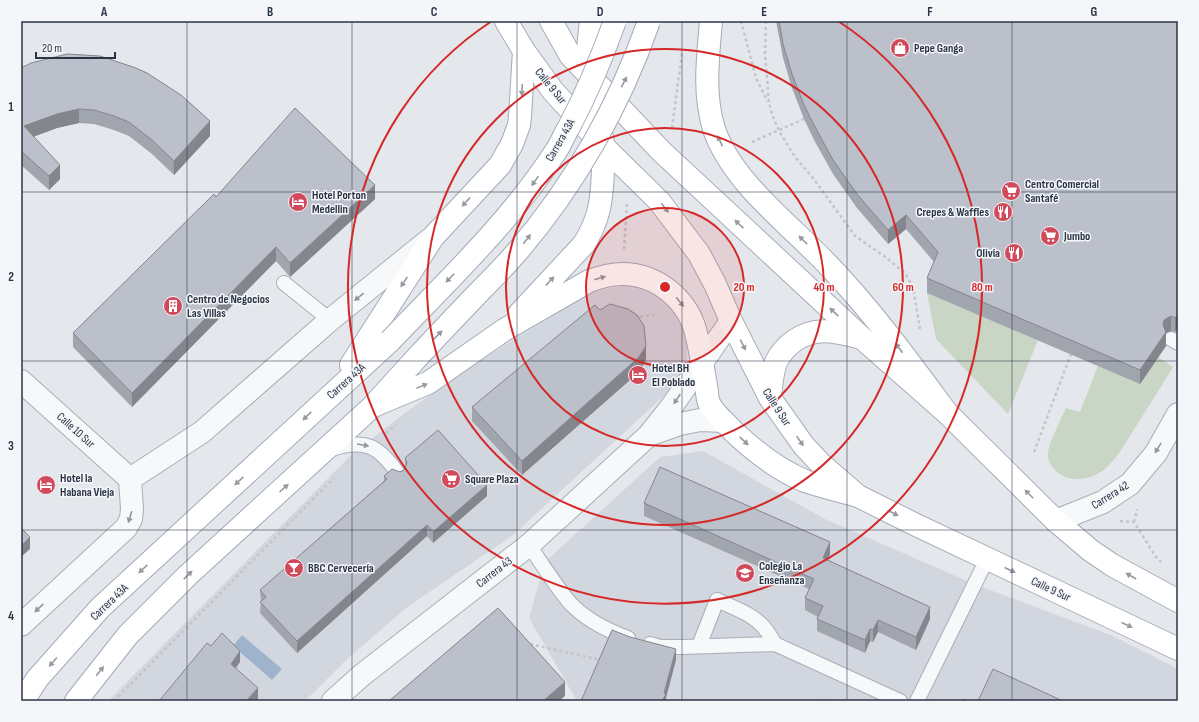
<svg xmlns="http://www.w3.org/2000/svg" width="1199" height="722" font-family="'Sofia Sans Condensed',sans-serif">
  <rect width="100%" height="100%" fill="#e4e7ec"/>
  <path fill="#d2d6de" d="M622 286H636L651 291 665 299 683 324 687 341V356L683 370 676 382 666 394 513 535 406 608 345 661 305 701H108L352 454 405 413 453 379 513 340 581 299 597 291Z
    M703 451 825 519 974 584 1113 636 1178 669V701H577L529 618 545 562 660 457Z"/>
  <path fill="#c9d6c5" d="M927 293 1038 340 1008 414 936 339Z
    M1158 357 1173 367C1160 389 1146 410 1133 431 1125 444 1117 458 1106 468 1091 481 1068 484 1054 469 1050 465 1047 458 1048 453 1048 445 1062 417 1066 408L1080 412 1098 366Z"/>
  <path fill="#9fb4cc" d="M242 635 282 669 272 680 233 646Z"/>
  <g fill="none" stroke-linecap="round" stroke-linejoin="round">
    <g stroke="#a9aeb7" stroke-width="16">
      <path id="lane" d="M284 283 330 320
        M1171 339 1178 343
        M331 449C366 438 379 446 399 475
        M529 545C542 564 555 585 570 603 586 620 606 630 628 638
        M650 644 660 647H683L775 644 900 701
        M699 646 717 600C734 608 754 614 766 630 769 634 772 639 775 644
        M917 701 987 559"/>
    </g>
    <g stroke="#a9aeb7" stroke-width="24">
      <path id="street" d="M21 381 130 479
        M649 435 680 424 700 420 723 421
        M130 479 202 432 330 320 429 240
        M1056 521 1103 502 1130 484 1156 453 1178 414
        M21 625 126 528 131 519 132 509 130 479
        M333 701 362 675 529 545 649 435 672 406 731 321"/>
    </g>
    <g stroke="#a9aeb7" stroke-width="24">
      <path id="secondary" d="M506 21 524 51 553 91 603 146 659 201 699 254 715 284 731 321 770 398 804 446 821 464 858 496 912 523 1178 649
        M551 21 570 55 661 151 863 339 947 413 1056 521 1090 550 1112 565 1178 601
        M770 398C771 386 772 373 776 362 780 354 787 346 794 341 816 325 837 332 862 338"/>
    </g>
    <g stroke="#a3abb8" stroke-width="24">
      <path id="primary" d="M711 21C708 57 703 94 714 129 732 183 792 226 830 267 873 312 910 363 947 413
        M519 314 584 244C600 218 602 199 603 169 603 161 604 152 603 144 600 121 592 99 589 76 586 58 589 39 591 21
        M351 365 433 237 500 165 512 144 519 125 520 116 524 51
        M373 406 428 383 504 330 589 281C600 277 611 274 622 274 659 274 690 302 697 337 701 353 703 369 706 385 707 391 707 398 709 403 713 413 726 423 733 431 754 451 778 470 805 481 822 487 841 491 858 496
        M23 701 37 679 100 608 390 341
        M76 701 128 635 188 575 373 406 412 363"/>
    </g>
    <path stroke="#c2c5cb" stroke-width="2.5" stroke-dasharray="3 3" stroke-linecap="butt" d="M741 21 756 78 768 102
      M766 21 765 54 769 103 773 117 779 131 795 157 813 178 855 236 884 256 905 273 913 287 920 329
      M672 128 682 53
      M752 142 804 119
      M624 249 627 204
      M640 317 658 314
      M386 433 396 425
      M1034 452 1071 354
      M1120 521 1134 522 1156 557 1161 562
      M1134 522 1137 509
      M530 644 601 660
      M114 701 334 478
      M823 701 824 700 829 701"/>
    <use href="#lane" stroke="#f7f8fa" stroke-width="14"/>
    <use href="#street" stroke="#f7f8fa" stroke-width="22"/>
    <use href="#secondary" stroke="#fff" stroke-width="22"/>
    <use href="#primary" stroke="#fff" stroke-width="22"/>
    <g stroke="#a3abb8" stroke-width="24" stroke-linecap="butt">
      <path id="primary-bridge" d="M390 341C448 280 510 222 556 151 561 144 564 135 569 127 587 93 602 57 615 21
        M412 363C435 338 459 313 482 289 494 277 505 266 516 253 574 186 620 105 649 21"/>
    </g>
    <use href="#primary-bridge" stroke="#fff" stroke-width="22"/>
  </g>
  <path fill="#a1a5ae" d="M776 21H1178L1175 332 1171 331 1166 333V346L1140 384 927 293V278L934 262 906 229 888 244 857 208 833 174 814 140 804 119 792 88 783 58Z
    M21 68 210 136 174 175 152 154 129 136 114 130 94 124 79 123 57 128 33 137 60 179 49 190 21 165Z
    M216 197 375 199 290 277 276 261 132 407 73 347V333Z
    M646 360 639 372 522 475 472 421V407Z
    M405 458 487 496 433 543 427 536 297 653 260 613 261 601 260 590 384 481V476L404 470 405 468Z
    M644 503 830 554 827 560 930 619 916 650 878 632 873 642 870 641 865 653 817 631V619L818 617 805 610V598L809 589 644 516Z"/>
  <path fill="#83868d" d="M79 109V123L57 128 24 140V126L57 114Z
    M210 121V136L174 175V161Z
    M60 165V179L49 190V176Z
    M375 185V199L290 277V263Z
    M906 215V229L888 244V230Z
    M276 247V261L132 407V393Z
    M1178 314V328L1175 332V318Z
    M1171 316V331L1166 333V346L1140 384V370L1163 325 1164 320Z
    M646 346V360L639 372 522 475V461Z
    M487 485V496L433 543V532Z
    M427 525V536L297 653V641Z
    M30 537V549L21 557V546Z
    M830 542V554L823 570V558Z
    M930 607V619L916 650V637Z
    M878 620V632L873 642V630Z
    M870 629V641L865 653V640Z
    M676 649V660L666 698V701H662Z
    M240 651V662L231 675V664Z
    M565 682V696L559 701H543Z
    M258 688V699L256 701H246Z"/>
  <path fill="#bbc0ca" stroke="#83868d" d="M779 21H1178V314L1175 318 1171 316 1164 320 1163 325 1166 332 1140 370 927 278 938 252 906 215 888 230 857 194 833 160 814 125 804 105 792 74 783 44Z
    M67 54 100 56 136 68 147 73 181 95 210 121 174 161 152 140 129 122 114 116 94 110 79 109 57 114 24 126 60 165 49 176 21 151V68L31 63Z
    M295 108 375 185 290 263 276 247 132 393 73 333 214 194 216 197Z
    M610 304 628 309 637 315 644 326 646 346 639 357 522 461 472 407 595 305 600 310Z
    M438 430 487 485 433 532 427 525 297 641 260 602 266 597 260 590 387 479 384 476 392 469 400 472 404 470 407 463 405 458Z
    M660 467 830 542 823 558 930 607 916 637 878 620 873 630 870 629 865 640 817 619 823 606 805 598 814 579 644 503Z
    M21 528 30 537 21 546Z
    M498 608 565 682 543 701H389Z
    M612 630 630 637 676 649 664 693 666 694 662 701H581Z
    M222 633 240 651 231 664 258 688 246 701H159L207 643 211 646Z
    M993 669 1063 701H978Z
    M964 699 968 701H963Z"/>
  <defs><path id="oneway-solid" d="M-6-.8H1V-3.2L6.5 0L1 3.2V.8H-6Z"/></defs>
  <g fill="#959aa2">
    <use href="#oneway-solid" transform="translate(624 82) rotate(-64)"/>
    <use href="#oneway-solid" transform="translate(522 90) rotate(93)"/>
    <use href="#oneway-solid" transform="translate(720 141) rotate(-115)"/>
    <use href="#oneway-solid" transform="translate(535 181) rotate(125)"/>
    <use href="#oneway-solid" transform="translate(466 202) rotate(133)"/>
    <use href="#oneway-solid" transform="translate(665 208) rotate(52)"/>
    <use href="#oneway-solid" transform="translate(739 224) rotate(-137)"/>
    <use href="#oneway-solid" transform="translate(527 239) rotate(-52)"/>
    <use href="#oneway-solid" transform="translate(803 240) rotate(-135)"/>
    <use href="#oneway-solid" transform="translate(450 278) rotate(134)"/>
    <use href="#oneway-solid" transform="translate(600 278) rotate(-16)"/>
    <use href="#oneway-solid" transform="translate(550 281) rotate(-47)"/>
    <use href="#oneway-solid" transform="translate(404 282) rotate(123)"/>
    <use href="#oneway-solid" transform="translate(680 302) rotate(51)"/>
    <use href="#oneway-solid" transform="translate(834 312) rotate(-137)"/>
    <use href="#oneway-solid" transform="translate(438 335) rotate(-46)"/>
    <use href="#oneway-solid" transform="translate(743 345) rotate(63)"/>
    <use href="#oneway-solid" transform="translate(899 348) rotate(-127)"/>
    <use href="#oneway-solid" transform="translate(422 386) rotate(-22)"/>
    <use href="#oneway-solid" transform="translate(307 416) rotate(136)"/>
    <use href="#oneway-solid" transform="translate(744 441) rotate(43)"/>
    <use href="#oneway-solid" transform="translate(800 441) rotate(55)"/>
    <use href="#oneway-solid" transform="translate(239 481) rotate(137)"/>
    <use href="#oneway-solid" transform="translate(284 488) rotate(-42)"/>
    <use href="#oneway-solid" transform="translate(1029 494) rotate(-135)"/>
    <use href="#oneway-solid" transform="translate(893 513) rotate(27)"/>
    <use href="#oneway-solid" transform="translate(143 569) rotate(137)"/>
    <use href="#oneway-solid" transform="translate(1010 570) rotate(25)"/>
    <use href="#oneway-solid" transform="translate(188 575) rotate(-44)"/>
    <use href="#oneway-solid" transform="translate(1131 576) rotate(-150)"/>
    <use href="#oneway-solid" transform="translate(1127 625) rotate(25)"/>
    <use href="#oneway-solid" transform="translate(53 662) rotate(131)"/>
    <use href="#oneway-solid" transform="translate(100 671) rotate(-51)"/>
  </g>
  <g fill="#9196a0">
    <use href="#oneway-solid" transform="translate(359 297) rotate(141)"/>
    <use href="#oneway-solid" transform="translate(677 399) rotate(124)"/>
    <use href="#oneway-solid" transform="translate(363 445) rotate(10)"/>
    <use href="#oneway-solid" transform="translate(1158 448) rotate(121)"/>
    <use href="#oneway-solid" transform="translate(130 517) rotate(107)"/>
    <use href="#oneway-solid" transform="translate(39 608) rotate(137)"/>
  </g>
  <path fill="none" stroke="#2b3445" stroke-width="1" stroke-opacity="0.55" d="M187 21V701M352 21V701M517 21V701M682 21V701M847 21V701M1012 21V701M21 192H1178M21 361H1178M21 530H1178"/>
  <circle cx="665" cy="287" r="79" fill="#d62828" fill-opacity=".12"/>
  <g fill="none" stroke="#d62828" stroke-width="2">
    <circle cx="665" cy="287" r="79"/>
    <circle cx="665" cy="287" r="159"/>
    <circle cx="665" cy="287" r="238"/>
    <path d="M838 21A317 317 0 1 1 492 21"/>
  </g>
  <defs>
    <g id="shop-disc" transform="scale(1)"><circle r="9.5" fill="#d1495b" stroke="#f4f6f9"/><path d="M-5-2.5h2.3a2.7 3.5 0 0 1 5.4 0H5L5.5 6h-11ZM-1.5-2.5h3a1.5 2.3 0 0 0-3 0Z" fill="#fff"/></g>
    <g id="supermarket-disc" transform="scale(1)"><circle r="9.5" fill="#d1495b" stroke="#f4f6f9"/><path d="M-6-5.5h2.5l.6 2H6L4.5 2H-2.5L-4.4-4H-6ZM-1.5 3.2a1.3 1.3 0 1 0 .1 0ZM3 3.2a1.3 1.3 0 1 0 .1 0Z" fill="#fff"/></g>
    <g id="hotel-disc" transform="scale(1)"><circle r="9.5" fill="#d1495b" stroke="#f4f6f9"/><path d="M-6-4.5h1.5V1H6V5H4.5V3h-9V5H-6ZM-4 0a1.8 1.8 0 1 1 3.6 0ZM.5 0V-2.5h3Q6-2.5 6 0Z" fill="#fff"/></g>
    <g id="restaurant-disc" transform="scale(1)"><circle r="9.5" fill="#d1495b" stroke="#f4f6f9"/><path d="M-5-6h1v4h1v-4h1v4h1v-4h1v5L-1.5 .5V6h-2V.5L-5-1ZM5-6V6H3V1.5H1.5Q1.5-4 5-6Z" fill="#fff"/></g>
    <g id="building-disc" transform="scale(1)"><circle r="9.5" fill="#d1495b" stroke="#f4f6f9"/><path d="M-4-6H4V6H1V3H-1V6H-4ZM-2.5-4.3h1.7v1.8h-1.7ZM.8-4.3h1.7v1.8H.8ZM-2.5-1h1.7V.8h-1.7ZM.8-1h1.7V.8H.8Z" fill="#fff"/></g>
    <g id="bar-disc" transform="scale(1)"><circle r="9.5" fill="#d1495b" stroke="#f4f6f9"/><path d="M-6-5H6L.8 .8V4.5H3.5V6h-7V4.5H-.8V.8Z" fill="#fff"/></g>
    <g id="school-disc" transform="scale(1)"><circle r="9.5" fill="#d1495b" stroke="#f4f6f9"/><path d="M0-5L7-2L0 1L-7-2ZM-4 1L0 2.5L4 1V4Q0 6-4 4Z" fill="#fff"/></g>
  </defs>
  <g fill-rule="evenodd">
    <use href="#shop-disc" x="900" y="48"/>
    <use href="#supermarket-disc" x="1011" y="191"/>
    <use href="#hotel-disc" x="298" y="202"/>
    <use href="#restaurant-disc" x="1003" y="212"/>
    <use href="#supermarket-disc" x="1050" y="236"/>
    <use href="#restaurant-disc" x="1014" y="253"/>
    <use href="#building-disc" x="173" y="306"/>
    <use href="#hotel-disc" x="638" y="375"/>
    <use href="#supermarket-disc" x="451" y="479"/>
    <use href="#hotel-disc" x="46" y="485"/>
    <use href="#bar-disc" x="294" y="568"/>
    <use href="#school-disc" x="745" y="573"/>
  </g>
  <g text-anchor="middle" stroke-width="3" stroke-linejoin="round" paint-order="stroke">
    <g font-size="12" font-weight="bold" fill="#2b3445" stroke="#f4f6f9" text-anchor="start">
      <text x="914" y="52">Pepe Ganga</text>
      <text x="1025" y="188">Centro Comercial<tspan x="1025" dy="14">Santafé</tspan></text>
      <text x="312" y="199">Hotel Porton<tspan x="312" dy="14">Medellin</tspan></text>
      <text x="989" y="216" text-anchor="end">Crepes &amp; Waffles</text>
      <text x="1064" y="240">Jumbo</text>
      <text x="1000" y="257" text-anchor="end">Olivia</text>
      <text x="187" y="303">Centro de Negocios<tspan x="187" dy="14">Las Villas</tspan></text>
      <text x="652" y="372">Hotel BH<tspan x="652" dy="14">El Poblado</tspan></text>
      <text x="60" y="482">Hotel la<tspan x="60" dy="14">Habana Vieja</tspan></text>
      <text x="465" y="483">Square Plaza</text>
      <text x="759" y="570">Colegio La<tspan x="759" dy="14">Enseñanza</tspan></text>
      <text x="308" y="572">BBC Cervecería</text>
    </g>
    <g font-size="12" fill="#2b3445" stroke="#f4f6f9">
      <text transform="translate(551 86) rotate(51)" y="4">Calle 9 Sur</text>
      <text transform="translate(560 140) rotate(-60)" y="4">Carrera 43A</text>
      <text transform="translate(346 381) rotate(-42)" y="4">Carrera 43A</text>
      <text transform="translate(777 407) rotate(57)" y="4">Calle 9 Sur</text>
      <text transform="translate(76 430) rotate(42)" y="4">Calle 10 Sur</text>
      <text transform="translate(1110 495) rotate(-32)" y="4">Carrera 42</text>
      <text transform="translate(494 572) rotate(-38)" y="4">Carrera 43</text>
      <text transform="translate(1051 589) rotate(25)" y="4">Calle 9 Sur</text>
      <text transform="translate(109 602) rotate(-44)" y="4">Carrera 43A</text>
    </g>
  </g>
  <circle cx="665" cy="287" r="6" fill="#d62828" stroke="#f4f6f9" stroke-width="2"/>
  <g font-size="12" text-anchor="middle" font-weight="bold" fill="#d62828" stroke="#f4f6f9" stroke-width="3" stroke-linejoin="round" paint-order="stroke">
    <text x="744" y="291">20 m</text>
    <text x="824" y="291">40 m</text>
    <text x="903" y="291">60 m</text>
    <text x="982" y="291">80 m</text>
  </g>
  <rect width="1199" height="722" fill="none" stroke="#f4f6f9" stroke-width="44"/>
  <path d="M36 52v6h79v-6" fill="none" stroke="#2b3445" stroke-width="2"/>
  <text x="42" y="52" font-size="12" fill="#2b3445" stroke="#f4f6f9" stroke-width="3" paint-order="stroke">20 m</text>
  <rect x="22" y="22" width="1155" height="678" fill="none" stroke="#2b3445" stroke-width="1.5"/>
  <g font-size="13" text-anchor="middle" font-weight="bold" fill="#2b3445">
    <text x="104" y="16">A</text>
    <text x="270" y="16">B</text>
    <text x="434" y="16">C</text>
    <text x="600" y="16">D</text>
    <text x="764" y="16">E</text>
    <text x="930" y="16">F</text>
    <text x="1094" y="16">G</text>
    <text x="11" y="111">1</text>
    <text x="11" y="281">2</text>
    <text x="11" y="450">3</text>
    <text x="11" y="620">4</text>
  </g>
</svg>
